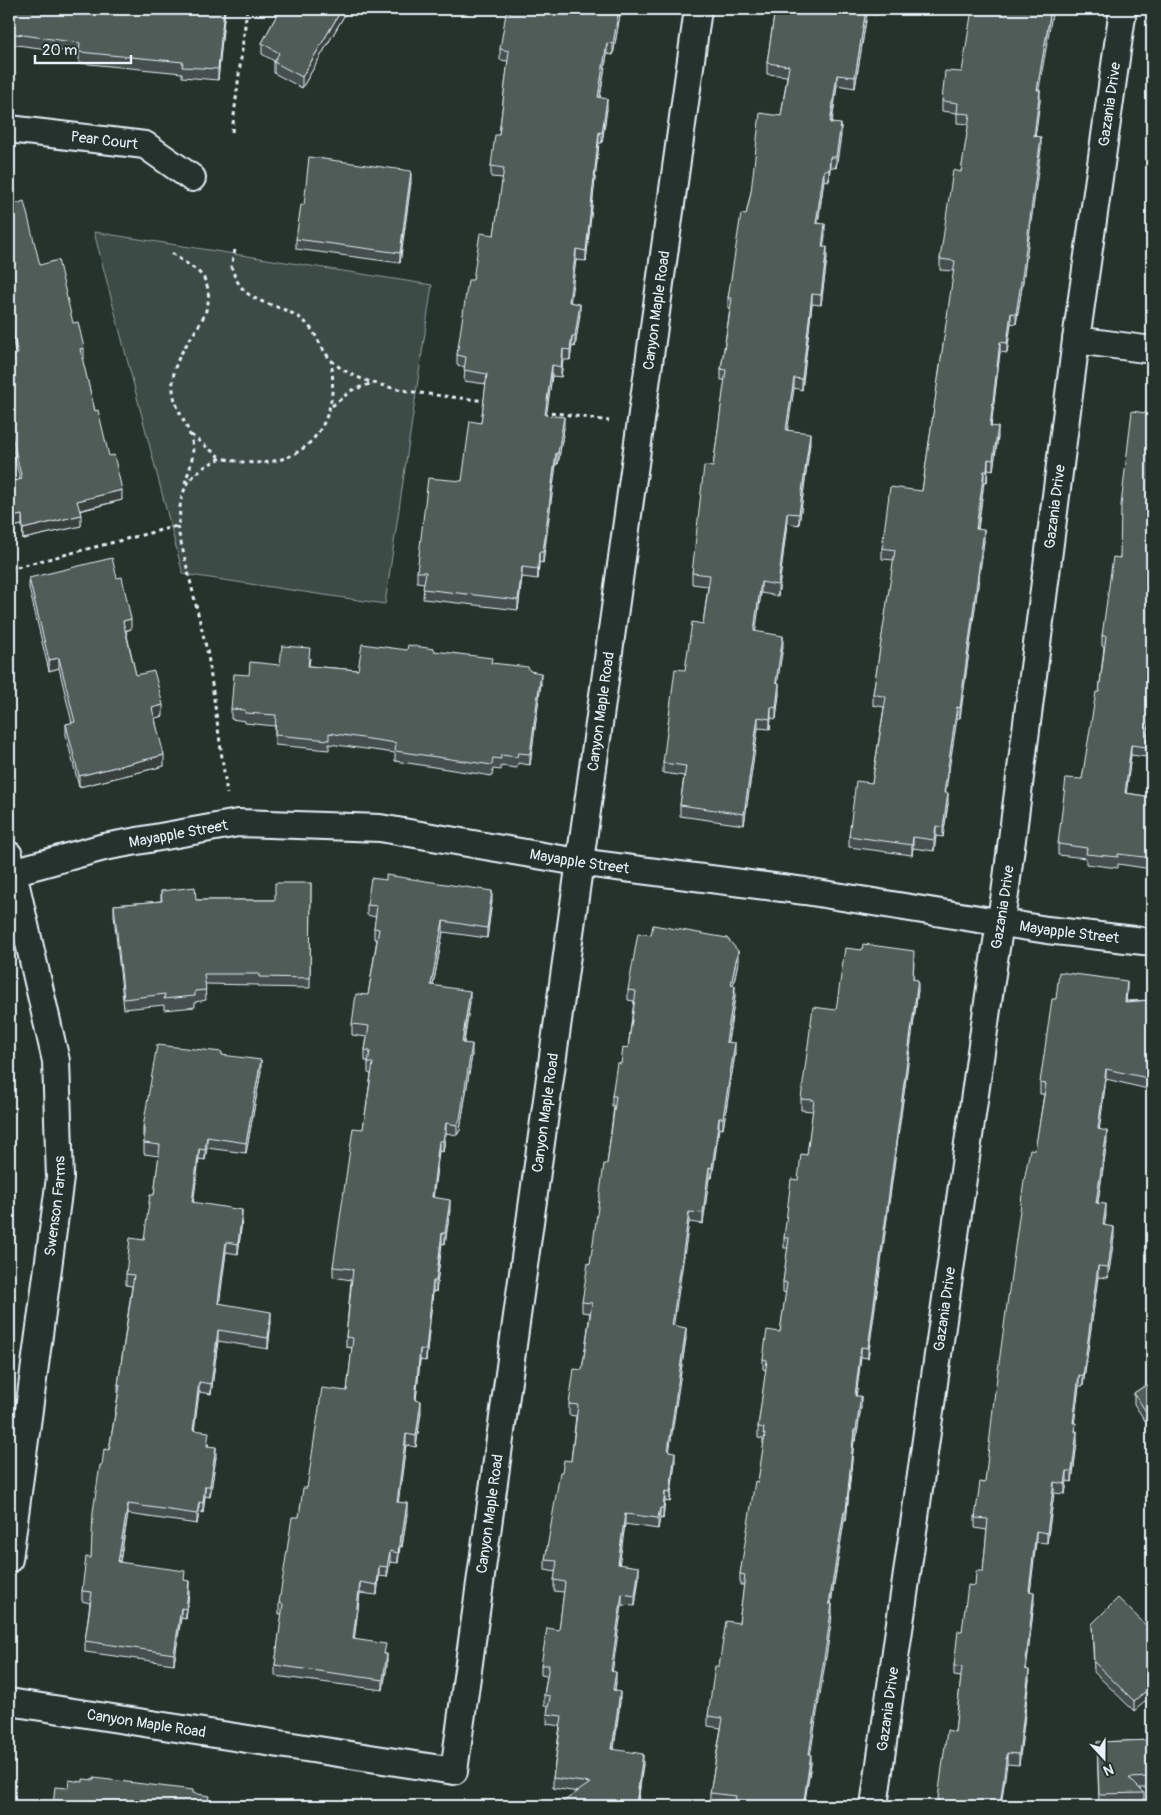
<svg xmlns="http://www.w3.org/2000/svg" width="1161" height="1815" font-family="Pangolin,sans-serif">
  <rect width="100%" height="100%" fill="#26332d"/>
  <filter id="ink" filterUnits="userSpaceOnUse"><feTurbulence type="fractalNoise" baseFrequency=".02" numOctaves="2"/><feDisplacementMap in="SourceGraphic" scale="10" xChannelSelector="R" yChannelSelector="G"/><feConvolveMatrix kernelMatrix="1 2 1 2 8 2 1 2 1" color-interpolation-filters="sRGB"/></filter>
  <g filter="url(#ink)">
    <path fill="#3e4b47" stroke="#939ea0" d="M94 232 432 285 385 604 183 574Z"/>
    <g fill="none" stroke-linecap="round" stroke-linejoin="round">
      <g stroke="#e8f1f8" stroke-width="30">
        <g id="street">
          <path id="s1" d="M9 129 145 145 192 178"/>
          <path d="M1076 340 1152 350"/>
          <path id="s2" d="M9 873 104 847 238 823 380 828 578 862 805 891 1047 930 1152 942"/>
          <path id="s3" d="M9 1559 60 1178 56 1061 9 855"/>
          <path id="s4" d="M9 1702 454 1771 698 9"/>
          <path id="s5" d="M874 1806 994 960 1005 894 1076 340 1123 9"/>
        </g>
      </g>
      <path stroke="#e8f1f8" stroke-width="3" stroke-dasharray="4 4" stroke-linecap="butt" d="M232 132 247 9
        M235 250 231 266C243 306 268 299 297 316 317 328 318 347 332 361 364 392 443 395 485 401
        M172 253C186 266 205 269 208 290 213 321 179 343 174 373 168 404 186 417 192 442 195 456 189 470 185 483
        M332 406 352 390 376 382
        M543 411 609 421
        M191 435 221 458
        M177 526 208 655 227 794
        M9 569 177 526C181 518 179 515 180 507 183 481 198 468 222 458 295 478 342 434 331 360"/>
      <use href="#street" stroke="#26332d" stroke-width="26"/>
    </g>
    <path fill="#454f4d" stroke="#e8f1f8" d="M9 9H225L218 80 182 77V73L79 63V53L9 44Z
      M280 9H348L302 88 274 73V61L262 54V43Z
      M621 9 613 55 607 54 600 98 607 109 602 143H599L586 261 576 260 570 302 580 314 575 347 572 346 570 360H563L561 377 552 376 546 415 564 428 558 464H556L543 563 539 562 538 579 522 577 518 610 423 599 424 583 417 582V572L462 481 481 423 486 384 464 381 465 367 457 365V355L473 280 494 235 503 178 491 177V166L499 135 508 61 500 60V49Z
      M775 9H878L877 15 867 14 855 88 837 85 832 123 841 135 836 168 830 167 829 181 824 180 818 224 825 235 823 247 827 258 821 305 812 304 802 390 794 388 787 430 810 443 799 525 787 523 778 596 761 593 755 632 783 646 777 683 779 694 776 719 771 718 770 729 758 728 744 825 680 816V805L684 776 663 773V763L685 670 703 624 708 586 692 584V573L713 467 725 380H721V369L730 309 728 308V298L751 192 781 116 787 76 767 74V63Z
      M962 72 1039 90 1040 101 1035 136 1041 148 1023 281 1016 324 1011 323 1007 353 1000 352 991 426 998 437 993 470 988 469 987 482H984L978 530 984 541 960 718H957L945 793 948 804 943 837 936 836 934 851 913 848 912 855 849 847V836L872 783 884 707 873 705V694L894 560 882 559V548L922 491 954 271 940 270V259L961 172 969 124 957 123V113L942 111V101Z
      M9 177 16 204 40 265 73 323 84 359H82L95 411 122 500 80 511 81 526 23 539 22 525 12 527 9 512V482L20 480 9 433V356L16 354 10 330V320L9 312Z
      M411 182 400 263 296 249V239Z
      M1152 414 1146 757 1131 755 1126 793 1152 797V869L1118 864V868L1086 864V858L1058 855V844L1082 779 1099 692 1104 647 1102 646V636Z
      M29 578 131 629 126 631 136 675 163 716 155 718 164 766 79 787 66 735V724L72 723 59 668 49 671 29 588Z
      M407 650 434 651 530 671 541 683 530 765 518 763 517 768 501 766V770L493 769 492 776 395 761V753L329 744V750L275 745V726L245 723V721L231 719V709L249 675 280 665 310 658 309 666 358 670Z
      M311 883 310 988 259 987V985L205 984 206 1000 195 1002V1007L164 1010V1005L124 1009 114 916V905L161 901V891L196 900H275Z
      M492 901 487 938 443 932 433 986 470 1002 464 1043 472 1055 460 1130 457 1135 446 1133 443 1152 439 1151 433 1198 450 1210 445 1244 442 1243 436 1292 433 1291 426 1361 420 1360 416 1400 421 1412 416 1447 406 1445 398 1502 407 1514 402 1547 400 1546 398 1563 390 1562 387 1577 379 1576 377 1595 360 1593 354 1639 386 1654 387 1665 383 1690 275 1676V1665L282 1614H279V1603L299 1517 307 1488 347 1391 352 1348 346 1347V1337L351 1280 333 1277V1267L363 1129 371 1074 368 1073V1061H365V1050L367 1037 352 1035V1024L368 995 377 939H374V928L376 917 367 915V905Z
      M914 961 913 979 918 990 868 1358 861 1357 856 1396 861 1407 856 1441 854 1440 846 1521H844L831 1604 832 1615 828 1644 810 1754 811 1764 804 1806H732L710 1803V1793L721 1728 708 1726V1716L719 1666 739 1623 744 1585H740V1574L758 1482 764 1444H763V1439L758 1438V1427L766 1370 763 1369V1359L780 1332 786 1293 783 1292V1282L788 1248H784V1238L807 1155 813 1111 801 1110V1099L836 1010Z
      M738 962 733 986 735 997 728 1042 735 1054 723 1129 719 1128 712 1178H709L703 1224 689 1222 673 1326 686 1338 669 1451 675 1462 670 1502 665 1501 663 1519 660 1518 658 1529 625 1524 619 1564 639 1577 635 1606 622 1605 612 1671 616 1682 615 1691 620 1702 614 1750 643 1764 638 1804 578 1792 553 1788V1778L560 1726 547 1724 548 1706 544 1705V1695L547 1676 541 1675V1665L559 1630 564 1592 554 1591V1580L556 1572 545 1570V1560L562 1472 571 1461 576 1416 569 1415V1404L582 1370 590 1313 582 1312V1302L590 1264 607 1164 614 1106H612V1096L621 1064 628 1048 634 1001 628 1000V990Z
      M1127 991 1126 1001 1152 1000V1090L1106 1079 1099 1130 1107 1141 1098 1203 1106 1215 1104 1225 1114 1237 1108 1278 1098 1277 1083 1386H1079L1074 1423 1076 1432 1077 1442 1072 1482 1067 1481 1065 1494 1054 1493 1047 1543 1036 1542 1030 1592 1034 1603 1026 1669 1029 1680 1019 1765 1007 1764 955 1732 961 1677 954 1676V1666L962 1631 975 1586 983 1571 987 1530 975 1528V1518L985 1483 1044 1094H1040V1083L1056 999Z
      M222 1055 261 1071 246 1153 207 1148 205 1160 199 1159 193 1203 242 1220 238 1254 226 1252 219 1303 271 1322 268 1349 218 1341 211 1394 199 1392 194 1430 209 1443 208 1446 216 1457 210 1497 205 1496 203 1513 199 1512 197 1524 128 1514 120 1562 185 1580 189 1592 186 1619 181 1618 174 1664 85 1652V1641L90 1603 82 1601V1591L91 1558 102 1465 109 1450 118 1395V1385L132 1286 126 1285V1274L144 1240 154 1195 159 1156 144 1154V1138L143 1137V1127Z
      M1152 1381V1431L1134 1404V1393Z
      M1092 1624 1152 1631 1134 1711 1094 1672Z
      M1152 1740V1788H1139L1144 1793V1803L1099 1805 1097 1742Z"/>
    <path fill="#38403e" stroke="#e8f1f8" d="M224 9H225L218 80V69Z
      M342 9H348L302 88V77Z
      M619 9H621L613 55V44Z
      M866 9H867V14L855 88V77Z
      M1051 9H1053L1037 100V90Z
      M607 43V54L598 108V97Z
      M837 75V85L830 133V123Z
      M1040 90V101L1034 147V136Z
      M607 99V109L602 143V133Z
      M841 124V135L836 168V157Z
      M599 132V143L586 261V251Z
      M1041 137V148L1023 281 1016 324V314Z
      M830 157V167L829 181V170Z
      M824 170V180L816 234V223Z
      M411 171V182L400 263V253Z
      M825 224V235L822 257V247Z
      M827 247V258L821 305V295Z
      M576 249V260L569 313V302Z
      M812 294V304L802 390V379Z
      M580 304V314L575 347V336Z
      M1011 313V323L1007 353V343Z
      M572 336V346L570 360V350Z
      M1000 342V352L990 436V426Z
      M84 348V359L80 360V349Z
      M563 349V360L561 377V367Z
      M552 365V376L545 425V415Z
      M794 378V388L786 440V430Z
      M564 417V428L558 464V453Z
      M998 427V437L993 470V460Z
      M810 433V443L799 525V514Z
      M556 453V464L543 563V552Z
      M988 459V469L987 482V471Z
      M984 471V482L976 540V529Z
      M122 490V500L77 511V501Z
      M787 513V523L778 596V585Z
      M22 515V525L12 527V517Z
      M81 515V526L23 539V529Z
      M984 530V541L960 718V708Z
      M539 552V562L538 579V569Z
      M522 567V577L518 610V600Z
      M761 582V593L754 642V631Z
      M131 619V629L123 631V621Z
      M783 636V646L776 693V682Z
      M59 658V668L49 671V660Z
      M541 673V683L530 765V754Z
      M779 683V694L776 719V708Z
      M1152 701V711L1146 757V747Z
      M163 705V716L152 719V708Z
      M771 707V718L770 729V719Z
      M957 707V718L944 803V793Z
      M758 717V728L744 825V814Z
      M1131 745V755L1125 804V793Z
      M164 755V766L79 787V776Z
      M948 793V804L943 837V827Z
      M936 826V836L934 851V840Z
      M913 837V848L912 855V845Z
      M492 891V901L487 938V928Z
      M443 921V932L431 996V985Z
      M738 951V962L731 996V985Z
      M918 980V990L868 1358V1348Z
      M1127 981V991L1125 1012V1002Z
      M735 986V997L726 1053V1042Z
      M470 991V1002L462 1053V1043Z
      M735 1043V1054L723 1129V1118Z
      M472 1044V1055L460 1130 457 1135V1125Z
      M261 1060V1071L246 1153V1143Z
      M1106 1069V1079L1098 1140V1129Z
      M719 1118V1128L712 1178V1168Z
      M446 1123V1133L443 1152V1141Z
      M1107 1131V1141L1096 1213V1203Z
      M207 1137V1148L205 1160V1150Z
      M439 1141V1151L432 1208V1197Z
      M199 1149V1159L192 1213V1202Z
      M709 1167V1178L703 1224V1213Z
      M450 1200V1210L445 1244V1233Z
      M1106 1204V1215L1103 1236V1225Z
      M242 1210V1220L238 1254V1244Z
      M689 1212V1222L672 1336V1325Z
      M1114 1227V1237L1108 1278V1267Z
      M442 1233V1243L436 1292V1281Z
      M226 1242V1252L218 1314V1303Z
      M1098 1266V1277L1083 1386V1376Z
      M433 1281V1291L426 1361V1350Z
      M271 1312V1322L268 1349V1338Z
      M686 1328V1338L668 1461V1451Z
      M218 1330V1341L211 1394V1384Z
      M861 1347V1357L855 1406V1396Z
      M420 1349V1360L415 1411V1400Z
      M1079 1375V1386L1073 1433V1423Z
      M199 1382V1392L193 1440V1430Z
      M861 1396V1407L856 1441V1430Z
      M421 1401V1412L416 1447V1436Z
      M854 1430V1440L846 1521V1511Z
      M1077 1431V1442L1072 1482V1471Z
      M406 1434V1445L397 1512V1502Z
      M216 1447V1457L210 1497V1486Z
      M675 1452V1462L670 1502V1492Z
      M1067 1471V1481L1065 1494V1484Z
      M1054 1482V1493L1047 1543V1533Z
      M205 1486V1496L203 1513V1503Z
      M665 1491V1501L663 1519V1508Z
      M199 1502V1512L197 1524V1514Z
      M407 1503V1514L402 1547V1536Z
      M128 1504V1514L118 1572V1562Z
      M660 1508V1518L658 1529V1518Z
      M844 1511V1521L829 1614V1604Z
      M625 1514V1524L618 1574V1564Z
      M1036 1531V1542L1029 1602V1591Z
      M400 1536V1546L398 1563V1553Z
      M390 1551V1562L387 1577V1567Z
      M379 1566V1576L377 1595V1585Z
      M639 1567V1577L635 1606V1596Z
      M189 1581V1592L186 1619V1609Z
      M360 1582V1593L353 1650V1639Z
      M1034 1592V1603L1025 1680V1669Z
      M622 1594V1605L611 1681V1671Z
      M832 1604V1615L828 1644 809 1764V1754Z
      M181 1608V1618L174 1664V1654Z
      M387 1654V1665L383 1690V1680Z
      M1029 1670V1680L1019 1765V1754Z
      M616 1672V1682L613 1701V1690Z
      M1152 1686V1696L1134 1711V1701Z
      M620 1692V1702L612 1760V1749Z
      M1007 1753V1764L1001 1806H1000Z
      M643 1754V1764L637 1806H636Z
      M811 1754V1764L804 1806H803Z"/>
    <path fill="#505c59" stroke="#e8f1f8" d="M9 9H224L218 69 182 67 183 62 79 52 80 43 9 33Z
      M280 9H342L302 77 274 62 279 53 262 43Z
      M511 9H619L613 44 607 43 598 97 607 99 602 133 599 132 586 251 576 249 569 302 580 304 575 336H572L570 350 563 349 561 367 552 365 545 415 564 417 558 453H556L543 552H539L538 569 522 567 518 600 423 589 426 572H417L428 478 462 481 470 421 481 423 487 374 464 370 466 357 457 355 468 280H473L480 233 494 235 504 168 491 166 495 135H499L509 51 500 49 506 13H511Z
      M775 9H866L855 77 837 75 830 123 841 124 836 157H830L829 170H824L816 223 825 224 822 247H827L821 295 812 294 802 379 794 378 786 430 810 433 799 514 787 513 778 585 761 582 754 631 783 636 776 682 779 683 776 708 771 707 770 719 758 717 744 814 680 805 686 766 663 763 675 669 685 670 692 622 703 624 710 575 692 573 704 466 713 467 726 370 721 369 732 298H728L741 214 746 215 751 192 760 113 781 116 789 66 767 63Z
      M972 9H1051L1037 90H1040L1034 136 1041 137 1023 270 1016 314 1011 313 1007 343 1000 342 990 426 998 427 993 460 988 459 987 471H984L976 529 984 530 960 708 957 707 944 793H948L943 827 936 826 934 840 913 837 912 845 849 836 856 781 872 783 886 697 873 694 895 550 882 548 890 487 922 491 955 261 940 259 953 170 961 172 970 114 957 113 958 103 942 101 945 71 962 72Z
      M309 157 411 171 400 253 296 239 301 205H304Z
      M9 177 16 204 24 201 40 265 58 260 73 323 78 322 84 348 80 349 95 411 98 410 109 456 114 455 122 490 77 501 81 515 23 529 22 515 12 517 9 501V482L22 479 9 423V356L18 354 10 320 13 319 9 301Z
      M1132 411 1152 414V701L1146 747 1131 745 1125 793 1152 797V858L1118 854V857L1086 854 1087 848 1058 844 1066 778 1082 779 1096 692H1099L1106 636H1102L1113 557 1120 558 1121 505Z
      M112 558 117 578 122 577 131 619 123 621 136 675 154 671 163 705 152 708 164 755 79 776 66 724 75 722 59 658 49 660 29 578Z
      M362 644 407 650 408 645 434 649V651L492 658 491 663 528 667 530 671 541 673 530 754 518 753 517 757 501 755V759L493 758 492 765 395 751 396 743 329 733V740L275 735 276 715 245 713V710L231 709 234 674 249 675 250 662 280 665 282 646 310 648 308 666 358 670Z
      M386 875 492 891 487 928 443 921 431 985 470 991 462 1043 472 1044 460 1119 457 1125 446 1123 443 1141H439L432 1197 450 1200 445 1233H442L436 1281H433L426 1350 420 1349 415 1400 421 1401 416 1436 406 1434 397 1502 407 1503 402 1536H400L398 1553 390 1551 387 1567 379 1566 377 1585 360 1582 353 1639 386 1644 384 1654H387L383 1680 275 1665 283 1604 279 1603 292 1517H299L303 1488H307L322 1388 347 1391 353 1338 346 1337 353 1269 333 1267 353 1128 363 1129 373 1063H368L370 1051 365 1050 369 1026 352 1024 356 994 368 995 379 929 374 928 377 906 367 905 371 878 386 880Z
      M275 883H311L310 978 259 977V974H204L206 990 195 991V996L164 999 165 994 124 999 114 905 162 901 161 891 195 887 196 900H275Z
      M653 925 727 938 738 951 731 985 735 986 726 1042 735 1043 723 1118H719L712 1168 709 1167 703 1213 689 1212 672 1325 686 1328 668 1451 675 1452 670 1492 665 1491 663 1508H660L658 1518 625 1514 618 1564 639 1567 635 1596 622 1594 611 1671 616 1672 613 1690 620 1692 612 1749 643 1754 636 1804H639V1806H557L590 1783 553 1778 562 1716 547 1714 550 1696 544 1695 549 1665H541L547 1628 559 1630 565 1582 554 1580 557 1561 545 1560 560 1472H562L564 1460 571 1461 578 1405 569 1404 574 1369 582 1370 592 1303 582 1302 588 1263 590 1264 604 1164H607L616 1096H612L617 1063 621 1064 623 1047 628 1048 636 991 628 990 638 933 651 935Z
      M863 944 914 951 913 979 918 980 868 1348 861 1347 855 1396H861L856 1430H854L846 1511H844L829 1604H832L828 1633 809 1754H811L803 1806H735L736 1796 710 1793 723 1718 708 1716 715 1666H719L726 1621 739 1623 745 1575 740 1574 755 1481 758 1482 765 1434H763L764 1428 758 1427 767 1360 763 1359 767 1330 780 1332 787 1283 783 1282 789 1238H784L791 1179 798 1180 801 1154 807 1155 814 1100 801 1099 813 1007 836 1010 845 948 862 950Z
      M1059 972 1127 981 1125 1002 1152 1000V1079L1106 1069 1098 1129 1107 1131 1096 1203 1106 1204 1103 1225 1114 1227 1108 1267 1098 1266 1083 1376 1079 1375 1073 1423H1076L1075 1432 1077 1431 1072 1471H1067L1065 1484 1054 1482 1047 1533 1036 1531 1029 1591 1034 1592 1025 1669 1029 1670 1019 1754 1007 1753 1000 1806H937L947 1730 955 1732 962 1667 954 1666 958 1631H962L968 1585 975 1586 976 1571H983L988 1519 975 1518 980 1482 985 1483 994 1399 1024 1181 1030 1149 1035 1150 1046 1084 1040 1083 1052 999H1056Z
      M157 1045 222 1052V1055L261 1060 246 1143 207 1137 205 1150 199 1149 192 1202 242 1210 238 1244 226 1242 218 1303 271 1312 268 1338 218 1330 211 1384 199 1382 193 1430 209 1432 207 1446 216 1447 210 1486H205L203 1503 199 1502 197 1514 128 1504 118 1562 185 1571 184 1580 189 1581 186 1609 181 1608 174 1654 85 1641 92 1592 82 1591 86 1557 91 1558 93 1512 100 1465H102L104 1449 109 1450 120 1385H118L134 1275 126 1274 130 1238 144 1240 150 1195H154L160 1145 144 1143V1127H143Z
      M1152 1381V1421L1134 1393Z
      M1118 1598 1152 1631V1686L1134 1701 1094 1662 1092 1624Z
      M1152 1740V1777L1129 1778 1144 1793 1099 1794 1097 1742Z
      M94 1778 193 1790V1793L209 1796 208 1801 245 1806H53L55 1787 68 1788 69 1780 83 1782V1779L94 1780Z"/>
  </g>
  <g text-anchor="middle" stroke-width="4.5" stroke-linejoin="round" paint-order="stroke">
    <g font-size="15" fill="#e8f1f8" stroke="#26332d">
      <text dy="5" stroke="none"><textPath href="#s5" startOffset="1718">Gazania Drive</textPath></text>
      <text dy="5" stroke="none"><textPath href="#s1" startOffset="96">Pear Court</textPath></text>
      <text dy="5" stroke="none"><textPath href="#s4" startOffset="1925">Canyon Maple Road</textPath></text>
      <text dy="5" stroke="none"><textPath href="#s5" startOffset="1312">Gazania Drive</textPath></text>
      <text dy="5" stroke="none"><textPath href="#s4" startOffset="1520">Canyon Maple Road</textPath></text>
      <text dy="5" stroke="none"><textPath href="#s2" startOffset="174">Mayapple Street</textPath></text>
      <text dy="5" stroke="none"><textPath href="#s2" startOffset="579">Mayapple Street</textPath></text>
      <text dy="5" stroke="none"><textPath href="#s5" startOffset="908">Gazania Drive</textPath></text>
      <text dy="5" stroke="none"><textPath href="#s2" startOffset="1074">Mayapple Street</textPath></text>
      <text dy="5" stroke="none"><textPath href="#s4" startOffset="1115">Canyon Maple Road</textPath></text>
      <text dy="5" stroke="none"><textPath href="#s3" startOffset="356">Swenson Farms</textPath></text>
      <text dy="5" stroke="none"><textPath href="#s5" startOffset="502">Gazania Drive</textPath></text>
      <text dy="5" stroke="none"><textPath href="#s4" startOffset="710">Canyon Maple Road</textPath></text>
      <text dy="5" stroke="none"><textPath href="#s5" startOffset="98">Gazania Drive</textPath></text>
      <text dy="5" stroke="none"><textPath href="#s4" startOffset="139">Canyon Maple Road</textPath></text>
    </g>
  </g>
  <rect width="1161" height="1815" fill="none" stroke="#26332d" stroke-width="30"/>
  <rect x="15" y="15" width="1131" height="1785" fill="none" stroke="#e8f1f8" stroke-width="2" filter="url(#ink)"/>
  <g transform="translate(1104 1758) rotate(159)" stroke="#26332d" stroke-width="4" paint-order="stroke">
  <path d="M0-4L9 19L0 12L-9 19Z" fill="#e8f1f8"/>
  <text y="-8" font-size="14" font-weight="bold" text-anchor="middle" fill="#e8f1f8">N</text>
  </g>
  <path d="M35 55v8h96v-8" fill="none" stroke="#e8f1f8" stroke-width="2.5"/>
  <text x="42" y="55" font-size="15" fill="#e8f1f8" stroke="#26332d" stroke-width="4" paint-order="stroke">20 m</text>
</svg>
